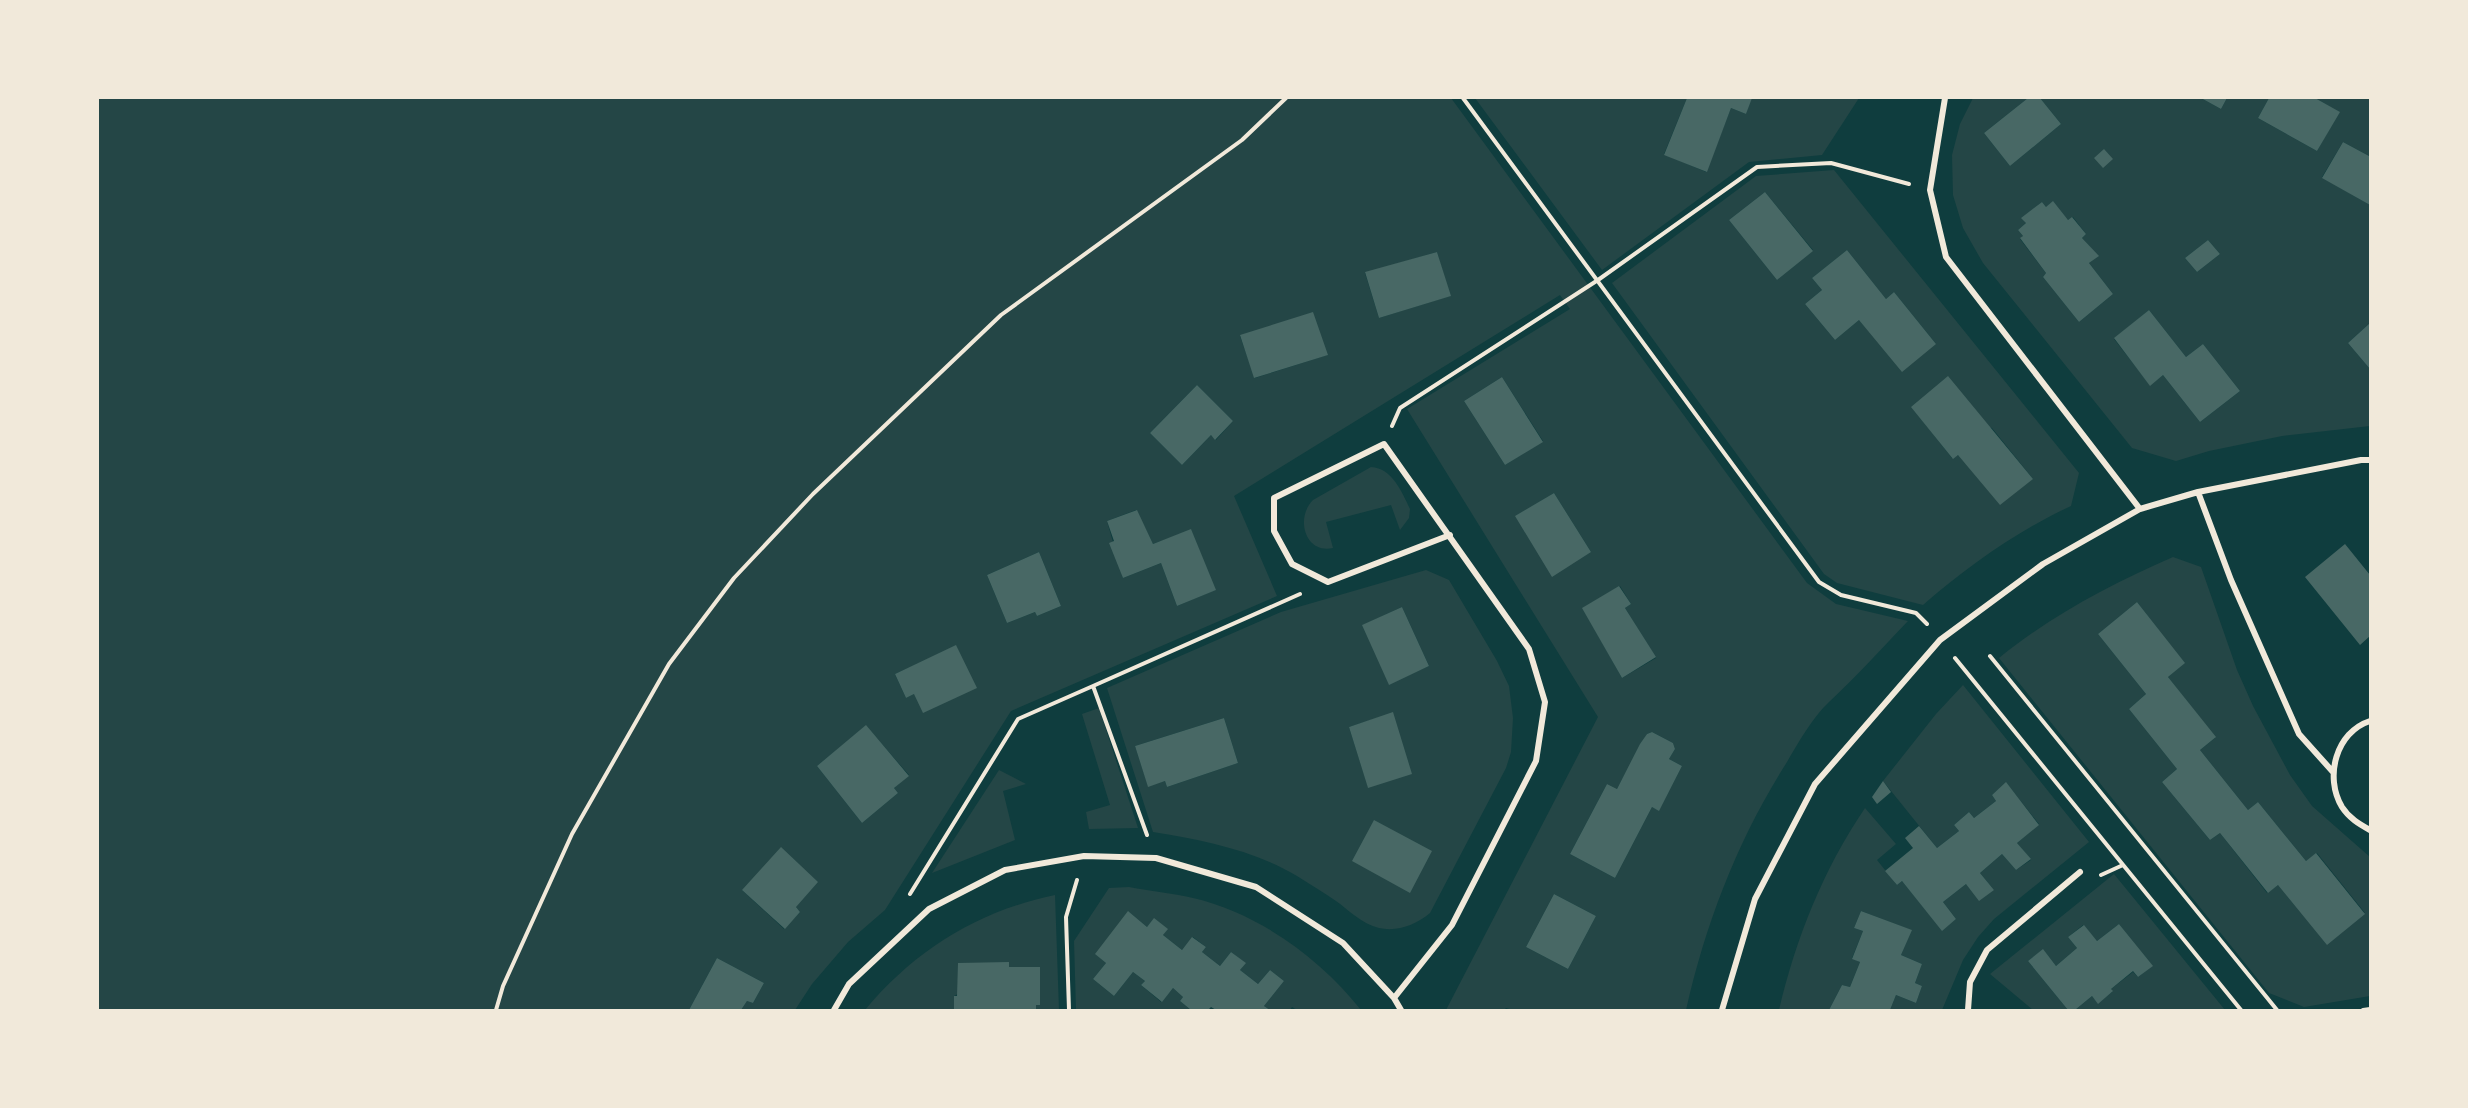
<svg xmlns="http://www.w3.org/2000/svg" width="2468" height="1108" font-family="Helvetica,sans-serif">
  <rect width="100%" height="100%" fill="#0f3d3e"/>
  <path fill="#244646" fill-rule="evenodd" d="M105 98H1451L1807 583 1836 604 1908 621C1882 648 1855 678 1829 702 1813 717 1798 743 1787 762 1738 839 1706 922 1686 1010H1513L1506 1008 1504 1010H1446L1598 717 1407 409 1570 309 1560 295 1234 496 1277 596 1011 711 885 910 848 942 812 984 795 1010H741L747 1001 753 1003 764 983 717 958 689 1010H98V99ZM1437 252 1450 296 1379 318 1365 273ZM1240 336 1327 355 1255 378ZM1502 377 1543 441 1505 465 1464 401ZM1197 385 1233 421 1216 440 1211 435 1182 465 1150 433ZM1554 493 1591 552 1516 516ZM1136 510 1153 544 1191 530 1215 590 1177 606 1161 563 1123 578 1107 521ZM1039 552 1061 606 1037 616 1035 612 1007 623 987 575ZM1620 586 1631 604 1625 608 1656 658 1622 678 1583 608ZM956 646 976 688 914 694 906 698 895 674ZM866 726 909 775 894 788 898 793 862 823 817 766ZM1652 732 1673 743 1675 749 1669 759 1682 766 1659 810 1652 807 1615 878 1570 854 1607 784 1617 789 1647 734ZM742 890 796 907 800 912 784 929ZM1554 894 1596 916 1568 969 1526 947Z
    M1475 98H1687L1664 154 1706 172 1731 108 1746 114 1751 98H1859L1822 155 1749 162 1602 270Z
    M1973 98H2028L1984 133 2010 166 2061 124 2040 98H2201L2221 109 2227 98H2269L2258 118 2317 151 2339 112 2315 98H2370L2369 156 2343 142 2322 177 2370 205V323L2348 343 2370 369V426L2282 436 2209 451 2176 461 2132 448 1983 263 1963 228 1953 195 1952 155 1960 124ZM2042 202 2046 207 2068 220 2073 217 2086 234 2082 238 2098 256 2089 263 2113 294 2079 322 2043 277 2046 273 2020 239 2023 236 2018 230 2026 223 2022 218ZM2208 240 2220 254 2197 272 2185 258ZM2149 310 2186 357 2203 344 2240 391 2200 422 2163 375 2150 385 2114 339Z
    M1834 170 2079 473 2071 506C2017 531 1968 566 1923 605L1837 583 1824 574 1612 283 1756 176ZM1765 192 1813 250 1777 280 1729 220ZM1847 250 1886 299 1894 292 1936 344 1859 320 1835 340 1805 304 1822 290 1812 278ZM1912 407 1992 428 2033 479 1958 455 1952 458Z
    M1371 467C1392 468 1402 492 1410 509L1409 518 1400 530 1391 505 1326 522 1333 548C1305 554 1295 518 1313 500Z
    M2173 557 2201 567 2237 670 2253 706 2290 775 2312 806 2370 857V996L2304 1007 2269 993 1999 658C2052 615 2111 584 2173 557ZM2137 602 2184 663 2168 677 2215 738 2200 750 2248 810 2258 802 2306 861 2317 853 2365 913 2278 885 2267 893 2220 833 2210 840 2162 782 2177 769 2129 709 2146 694 2098 634Z
    M1426 570 1449 580 1497 661 1509 686 1513 718 1511 752 1506 768 1430 913C1416 925 1397 932 1379 928 1362 924 1350 911 1336 901 1324 893 1310 884 1297 876 1253 850 1203 840 1153 832L1107 688 1281 612ZM1402 607 1429 666 1389 684 1363 625ZM1393 713 1368 787 1349 727ZM1224 718 1238 763 1167 787 1165 781 1148 786 1135 746Z
    M1963 685 2089 842 1994 919 1978 937 1963 960 1942 1010H1890L1896 995 1916 1003 1922 986 1915 983 1922 964 1901 955 1911 930 1861 911 1854 928 1863 931 1852 958 1860 962 1850 987 1842 985 1829 1010H1779C1796 938 1823 870 1865 808L1896 844 1877 860 1897 885 1902 881 1942 930 1956 919 1943 902 1966 884 1994 890 1980 873 2002 854 2016 870 2031 860 2017 843 2039 824 2006 783 1992 795 1996 801 1974 818 1969 812 1954 825 1959 831 1937 848 1883 781 1936 714Z
    M1099 708 1138 828 1089 829 1086 812 1110 805 1082 714Z
    M999 770 1026 784 1003 791 1015 840 932 873Z
    M2114 874 2225 1010H2075L2092 996 2098 1003 2112 992 2111 989 2133 972 2138 977 2152 966 2119 924 2097 941 2083 925 2068 937 2077 948 2056 966 2043 950 2028 961 2068 1010H2033L1990 974Z
    M1129 887C1150 891 1172 893 1193 898 1258 913 1320 958 1361 1010H1297L1292 1007 1290 1010H1270L1264 1006 1284 981 1270 970 1258 984 1240 970 1245 963 1231 952 1220 966 1202 952 1206 947 1193 937 1182 950 1163 935 1167 929 1154 919 1147 927 1129 912 1096 954 1106 963 1093 979 1114 996 1133 972 1145 981 1141 985 1161 1002 1173 988 1183 997 1180 1001 1191 1010H1076L1074 941 1109 888Z
    M1055 895 1059 1010H1036V1005L1040 1004V967H1009L954 996V1010H865C915 950 978 911 1055 895Z"/>
  <path fill="#486865" d="M1687 98H1752L1746 114 1731 108 1707 172 1664 155Z
    M2028 98H2040L2061 124 2010 166 1984 133Z
    M2201 98H2227L2221 109Z
    M2269 98H2315L2340 112 2317 151 2258 118Z
    M2343 142 2369 156 2370 152V205L2322 178Z
    M2104 149 2113 159 2103 168 2094 158Z
    M1765 192 1813 251 1777 280 1729 220Z
    M2053 201 2068 220 2072 217 2086 234 2082 238 2099 256 2089 263 2113 294 2079 322 2043 277 2046 273 2020 238 2023 236 2018 230 2026 223 2021 218 2042 202 2046 207Z
    M2208 240 2220 254 2197 272 2185 258Z
    M1847 250 1886 299 1894 292 1936 344 1902 372 1859 320 1835 340 1805 304 1822 290 1812 278Z
    M1437 252 1451 296 1379 318 1365 272Z
    M2149 310 2186 357 2203 344 2240 391 2200 422 2163 375 2150 386 2114 338Z
    M1313 312 1328 355 1254 378 1240 335Z
    M2370 323V369L2348 343Z
    M1948 376 2033 479 2000 505 1958 455 1953 459 1911 407Z
    M1502 377 1543 442 1505 465 1464 401Z
    M1197 385 1233 421 1215 440 1211 435 1182 465 1150 433Z
    M1554 493 1591 552 1552 577 1515 516Z
    M1137 510 1153 544 1191 529 1216 590 1177 606 1161 563 1123 578 1109 543 1114 541 1107 521Z
    M2345 544 2370 575V636L2360 645 2305 577Z
    M1039 552 1061 606 1037 616 1035 612 1007 623 987 575Z
    M1619 586 1631 604 1625 608 1656 657 1622 678 1582 608Z
    M2137 602 2185 663 2168 677 2216 737 2200 750 2248 810 2258 802 2306 861 2316 853 2365 914 2327 945 2278 885 2268 893 2220 833 2210 840 2162 782 2177 769 2129 709 2146 694 2098 634Z
    M1402 607 1429 666 1389 685 1362 625Z
    M956 645 977 688 923 713 914 694 906 698 895 674Z
    M1393 712 1412 774 1368 788 1349 727Z
    M1224 718 1238 763 1167 787 1165 781 1148 787 1135 746Z
    M866 725 909 776 894 788 898 793 862 823 817 766Z
    M1652 732 1673 743 1675 749 1669 759 1682 766 1659 811 1652 807 1615 878 1570 854 1607 784 1617 789 1640 744 1647 734Z
    M1883 781 1891 792 1877 804 1872 797Z
    M2006 782 2039 825 2017 843 2031 859 2016 870 2002 854 1980 873 1994 890 1979 901 1966 884 1943 902 1956 919 1942 931 1902 881 1897 885 1885 871 1913 848 1905 838 1919 826 1937 848 1959 831 1954 825 1969 812 1974 818 1996 801 1992 795Z
    M1374 820 1432 851 1410 893 1352 861Z
    M781 847 818 882 796 907 800 912 785 929 742 890Z
    M1554 894 1596 916 1568 969 1526 947Z
    M1128 911 1147 927 1154 918 1168 929 1163 935 1182 950 1192 937 1206 947 1202 952 1220 966 1231 952 1246 963 1240 970 1258 984 1270 970 1284 981 1264 1006 1270 1010H1216L1211 1007 1208 1010H1191L1180 1001 1183 997 1173 988 1162 1002 1141 985 1145 981 1133 972 1114 996 1093 979 1106 963 1095 954Z
    M1861 911 1912 930 1901 955 1922 964 1915 983 1922 986 1916 1003 1896 995 1890 1010H1829L1842 985 1850 987 1860 962 1852 959 1863 931 1854 928Z
    M2119 924 2153 966 2138 977 2133 971 2111 989 2113 991 2098 1004 2092 996 2075 1010H2068L2028 961 2043 949 2056 966 2077 948 2068 937 2084 925 2097 941Z
    M717 958 764 983 753 1003 747 1001 741 1010H689Z
    M1009 962V967H1040V1005H1036V1010H954V996H957L958 963Z"/>
  <g fill="none" stroke-linecap="round" stroke-linejoin="round">
    <path stroke="#f1e9da" stroke-width="4" d="M1463 98 1819 582 1841 595 1916 613 1927 624
      M1392 426 1400 408 1598 280 1757 167 1831 163 1909 184
      M1990 656 2277 1010
      M1955 658 2241 1010
      M1147 835 1093 686 1300 594
      M2101 875 2123 865
      M910 894 1018 719 1093 686
      M496 1010 503 986 572 834 669 664 734 578 813 494 1001 315 1242 140 1286 98
      M1069 1010 1066 917 1077 880
      M2363 1010 2370 1009"/>
    <path stroke="#f1e9da" stroke-width="6" d="M1945 98 1930 190 1946 257 2140 509
      M2198 492 2231 580 2299 734 2333 772
      M2370 721C2336 732 2324 777 2342 807 2349 818 2359 824 2370 830
      M1394 998 1452 925 1536 761 1545 702 1529 649 1384 444 1274 498V531L1292 564 1328 582 1450 535
      M834 1010 849 984 929 909 1005 870 1084 856 1156 858 1256 887 1343 943 1394 998 1401 1010
      M1722 1010 1755 899 1815 784 1940 640 2043 564 2140 509 2198 492 2361 460H2370
      M1968 1010 1970 982 1987 950 2080 872"/>
  </g>
  <rect width="2468" height="1108" fill="none" stroke="#f1e9da" stroke-width="198"/>
</svg>
